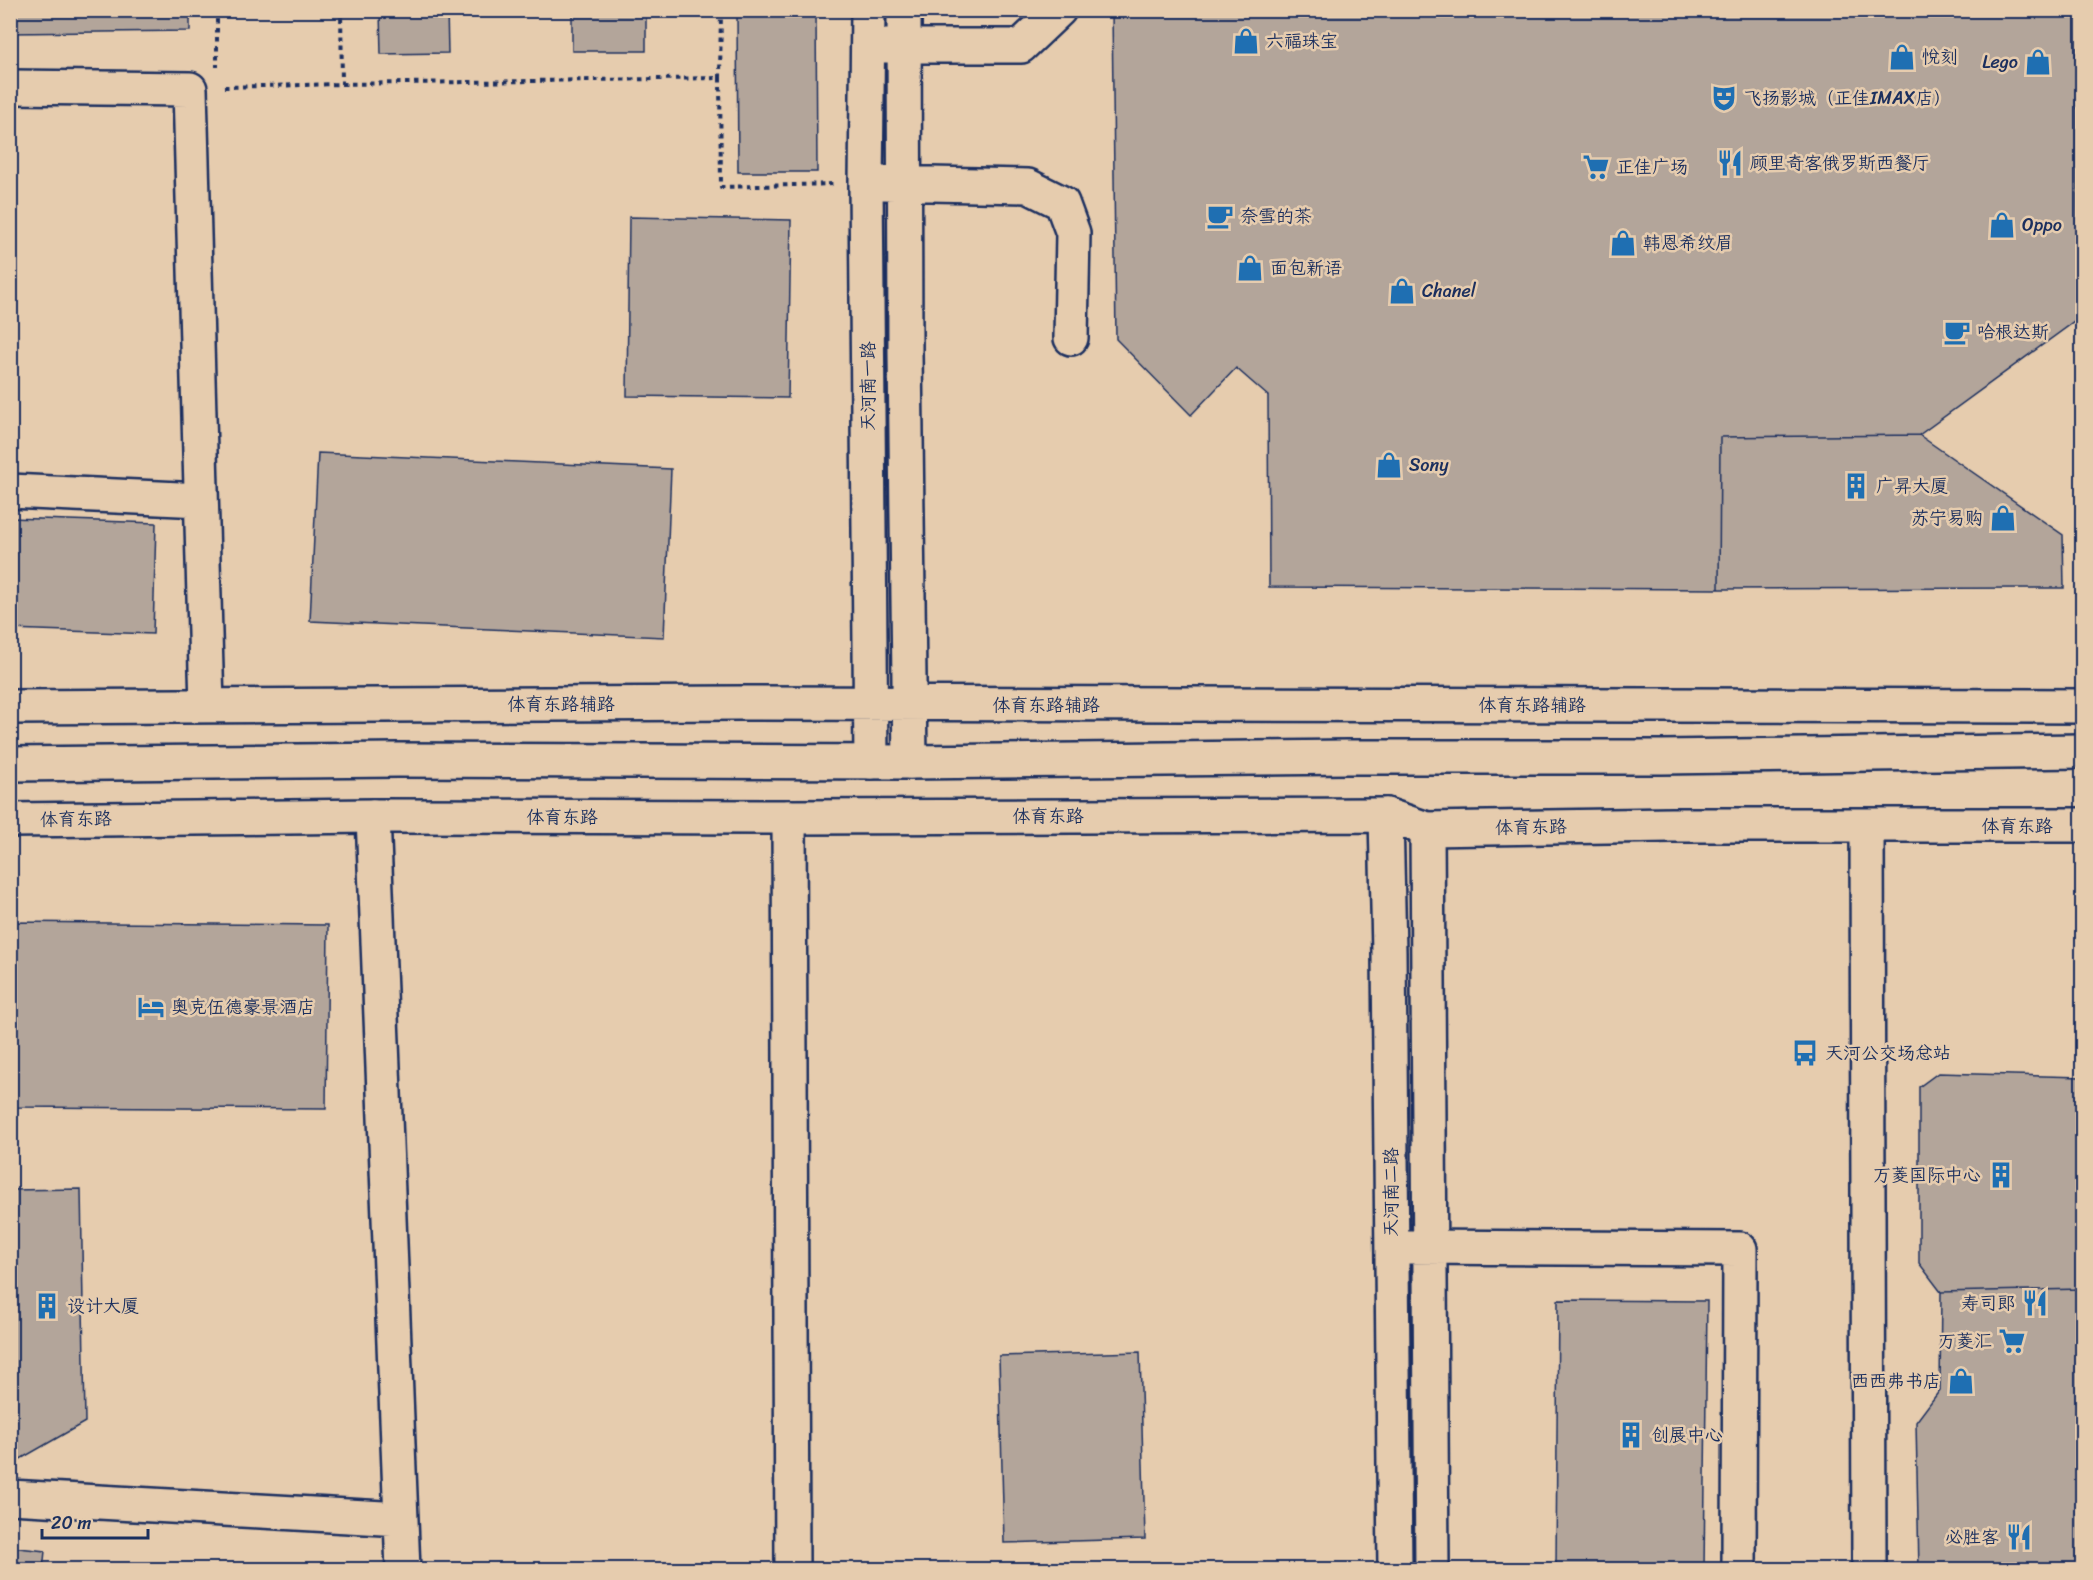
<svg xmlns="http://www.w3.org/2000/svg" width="2093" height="1580" font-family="Sriracha,'LXGW WenKai TC',sans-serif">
  <rect width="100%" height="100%" fill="#e6ccae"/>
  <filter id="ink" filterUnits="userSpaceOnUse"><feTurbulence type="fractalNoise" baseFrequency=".0167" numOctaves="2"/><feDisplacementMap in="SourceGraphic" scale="12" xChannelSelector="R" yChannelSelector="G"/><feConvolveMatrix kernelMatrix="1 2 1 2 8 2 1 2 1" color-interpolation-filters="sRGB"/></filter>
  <g filter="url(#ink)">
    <path fill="#b3a59a" stroke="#1b2f5e" stroke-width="1.5" d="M10 10H190V31L10 33Z
      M380 10H447L448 53 381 54Z
      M572 10H646V51H572Z
      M737 10H816L817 172H738Z
      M1112 10H2076L2078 319 1919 435 1720 437 1719 589 1269 587 1268 396 1236 368 1191 415 1116 339Z
      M629 217 791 220 788 398 627 396Z
      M1919 435 2063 535 2064 588 1719 589 1720 437Z
      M318 453 671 469 664 637 310 621Z
      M10 518 156 523 153 634 10 629Z
      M10 922 328 925 326 1109 10 1107Z
      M1938 1073 2082 1077V1570H1919L1916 1422 1940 1390 1941 1292 1919 1263V1087Z
      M1938 1073 2082 1077V1289L1941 1292 1919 1263V1087Z
      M81 1189 85 1422 10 1465V1190Z
      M1558 1300 1707 1301 1704 1570H1556Z
      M1140 1352 1145 1539 1004 1543 999 1356Z
      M10 1547 45 1551 43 1570H10Z"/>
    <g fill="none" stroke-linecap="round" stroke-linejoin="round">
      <g stroke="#1b2f5e" stroke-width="38">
        <path id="minor" d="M868 10 866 183 871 762
          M904 10 905 353 910 762
          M882 46H1021L1059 10
          M10 87 190 89 207 706
          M883 183 1028 186 1062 203 1073 233 1071 338
          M10 491 201 500
          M10 707 740 703 2082 706
          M1386 815 1389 953 1395 1570
          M373 816 403 1570
          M789 817 792 1570
          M1867 826 1869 1570
          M1427 829 1432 1570
          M1409 1247 1740 1249 1739 1570
          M10 1497 401 1519"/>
      </g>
      <g stroke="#1b2f5e" stroke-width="38">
        <path id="major" d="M10 764 398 760 910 762 1347 757H1662L2082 751
          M10 820 373 816 789 817 1386 815 1427 829 1671 825H2082"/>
      </g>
      <path stroke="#1b2f5e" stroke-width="4" stroke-dasharray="4.5 4.5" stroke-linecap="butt" d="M217 10V67
        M720 78 721 10
        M342 84 720 78 721 187 833 184
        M224 87 342 84 341 10"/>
      <use href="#minor" stroke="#e6ccae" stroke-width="33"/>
      <use href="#major" stroke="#e6ccae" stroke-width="33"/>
    </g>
  </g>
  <defs>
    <g id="shop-bare" transform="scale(2.07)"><path d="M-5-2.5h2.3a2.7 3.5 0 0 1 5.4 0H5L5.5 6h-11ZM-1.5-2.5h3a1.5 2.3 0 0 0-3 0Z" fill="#1f6fb2" stroke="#e6ccae" stroke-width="2.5" paint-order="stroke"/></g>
    <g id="theatre-bare" transform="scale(2.07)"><path d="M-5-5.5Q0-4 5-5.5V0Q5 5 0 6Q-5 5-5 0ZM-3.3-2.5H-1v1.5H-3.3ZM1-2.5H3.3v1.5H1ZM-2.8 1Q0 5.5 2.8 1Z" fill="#1f6fb2" stroke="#e6ccae" stroke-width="2.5" paint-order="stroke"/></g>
    <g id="restaurant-bare" transform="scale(2.07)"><path d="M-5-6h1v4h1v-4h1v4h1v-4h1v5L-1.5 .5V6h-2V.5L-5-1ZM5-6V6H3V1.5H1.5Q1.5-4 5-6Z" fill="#1f6fb2" stroke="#e6ccae" stroke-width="2.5" paint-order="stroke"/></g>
    <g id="supermarket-bare" transform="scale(2.07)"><path d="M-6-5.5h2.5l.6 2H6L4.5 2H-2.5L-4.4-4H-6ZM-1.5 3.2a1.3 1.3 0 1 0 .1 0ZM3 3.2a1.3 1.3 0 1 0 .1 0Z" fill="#1f6fb2" stroke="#e6ccae" stroke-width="2.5" paint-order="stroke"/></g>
    <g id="cafe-bare" transform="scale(2.07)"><path d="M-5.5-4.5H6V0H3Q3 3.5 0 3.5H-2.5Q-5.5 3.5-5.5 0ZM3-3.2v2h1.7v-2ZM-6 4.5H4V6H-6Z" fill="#1f6fb2" stroke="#e6ccae" stroke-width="2.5" paint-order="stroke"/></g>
    <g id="building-bare" transform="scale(2.07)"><path d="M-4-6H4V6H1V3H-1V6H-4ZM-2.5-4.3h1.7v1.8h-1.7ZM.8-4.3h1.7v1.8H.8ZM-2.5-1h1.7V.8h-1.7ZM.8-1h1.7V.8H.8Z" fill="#1f6fb2" stroke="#e6ccae" stroke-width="2.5" paint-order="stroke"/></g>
    <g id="hotel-bare" transform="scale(2.07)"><path d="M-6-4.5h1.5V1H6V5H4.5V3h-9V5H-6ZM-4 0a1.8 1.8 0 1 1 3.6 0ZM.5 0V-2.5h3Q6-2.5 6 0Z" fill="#1f6fb2" stroke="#e6ccae" stroke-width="2.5" paint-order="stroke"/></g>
    <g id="bus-bare" transform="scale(2.07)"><path d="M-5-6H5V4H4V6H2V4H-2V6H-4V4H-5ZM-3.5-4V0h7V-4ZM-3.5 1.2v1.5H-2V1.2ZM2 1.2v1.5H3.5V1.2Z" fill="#1f6fb2" stroke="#e6ccae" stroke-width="2.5" paint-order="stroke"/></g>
  </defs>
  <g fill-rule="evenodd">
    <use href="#shop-bare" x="1246" y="41"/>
    <use href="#shop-bare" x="1902" y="57"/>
    <use href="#shop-bare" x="2038" y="62"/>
    <use href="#theatre-bare" x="1724" y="98"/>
    <use href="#restaurant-bare" x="1730" y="163"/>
    <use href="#supermarket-bare" x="1596" y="167"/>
    <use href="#cafe-bare" x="1220" y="216"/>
    <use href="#shop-bare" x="2002" y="225"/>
    <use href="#shop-bare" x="1623" y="243"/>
    <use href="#shop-bare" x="1250" y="268"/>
    <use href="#shop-bare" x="1402" y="291"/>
    <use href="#cafe-bare" x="1957" y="332"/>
    <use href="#shop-bare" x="1389" y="465"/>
    <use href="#building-bare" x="1856" y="486"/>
    <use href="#shop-bare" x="2003" y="518"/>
    <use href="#hotel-bare" x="151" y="1007"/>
    <use href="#bus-bare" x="1805" y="1053"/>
    <use href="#building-bare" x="2001" y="1175"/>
    <use href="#restaurant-bare" x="2035" y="1303"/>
    <use href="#building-bare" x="47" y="1306"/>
    <use href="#supermarket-bare" x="2012" y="1341"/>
    <use href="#shop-bare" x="1961" y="1381"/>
    <use href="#building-bare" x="1631" y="1435"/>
    <use href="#restaurant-bare" x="2019" y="1537"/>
  </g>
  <g text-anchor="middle" stroke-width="5" stroke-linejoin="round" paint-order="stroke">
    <g font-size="18" fill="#1b2f5e" stroke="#e6ccae" text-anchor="start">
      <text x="1266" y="47">六福珠宝</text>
      <text x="1922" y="63">悦刻</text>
      <text x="2018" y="68" text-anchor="end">Lego</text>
      <text x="1744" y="104">飞扬影城（正佳IMAX店）</text>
      <text x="1750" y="169">顾里奇客俄罗斯西餐厅</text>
      <text x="1616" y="173">正佳广场</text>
      <text x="1240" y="222">奈雪的茶</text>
      <text x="2022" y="231">Oppo</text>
      <text x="1643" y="249">韩恩希纹眉</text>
      <text x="1270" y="274">面包新语</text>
      <text x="1422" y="297">Chanel</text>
      <text x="1977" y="338">哈根达斯</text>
      <text x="1409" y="471">Sony</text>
      <text x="1876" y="492">广昇大厦</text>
      <text x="1983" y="524" text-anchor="end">苏宁易购</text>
      <text x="171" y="1013">奥克伍德豪景酒店</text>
      <text x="1825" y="1059">天河公交场总站</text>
      <text x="1981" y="1181" text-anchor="end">万菱国际中心</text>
      <text x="2015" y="1309" text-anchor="end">寿司郎</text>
      <text x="67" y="1312">设计大厦</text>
      <text x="1992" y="1347" text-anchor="end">万菱汇</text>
      <text x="1941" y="1387" text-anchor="end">西西弗书店</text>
      <text x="1651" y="1441">创展中心</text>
      <text x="1999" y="1543" text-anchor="end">必胜客</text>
    </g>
    <g font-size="18" fill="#1b2f5e" stroke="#e6ccae">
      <text transform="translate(868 386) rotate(-90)" y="6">天河南一路</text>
      <text x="561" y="710">体育东路辅路</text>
      <text x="1046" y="711">体育东路辅路</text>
      <text x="1532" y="711">体育东路辅路</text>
      <text x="1048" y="822">体育东路</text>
      <text x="562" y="823">体育东路</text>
      <text transform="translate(76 819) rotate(-1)" y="6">体育东路</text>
      <text x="2017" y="832">体育东路</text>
      <text transform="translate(1531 827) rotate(-1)" y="6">体育东路</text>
      <text transform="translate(1391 1192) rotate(-90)" y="6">天河南二路</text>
    </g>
  </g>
  <rect width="2093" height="1580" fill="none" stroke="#e6ccae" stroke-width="36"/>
  <rect x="18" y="18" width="2057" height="1544" fill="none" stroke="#1b2f5e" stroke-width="2" filter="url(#ink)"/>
  <path d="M42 1529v9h106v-9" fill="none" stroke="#1b2f5e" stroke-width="3"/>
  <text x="51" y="1529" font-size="18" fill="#1b2f5e" stroke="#e6ccae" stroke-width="4.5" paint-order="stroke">20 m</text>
</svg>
